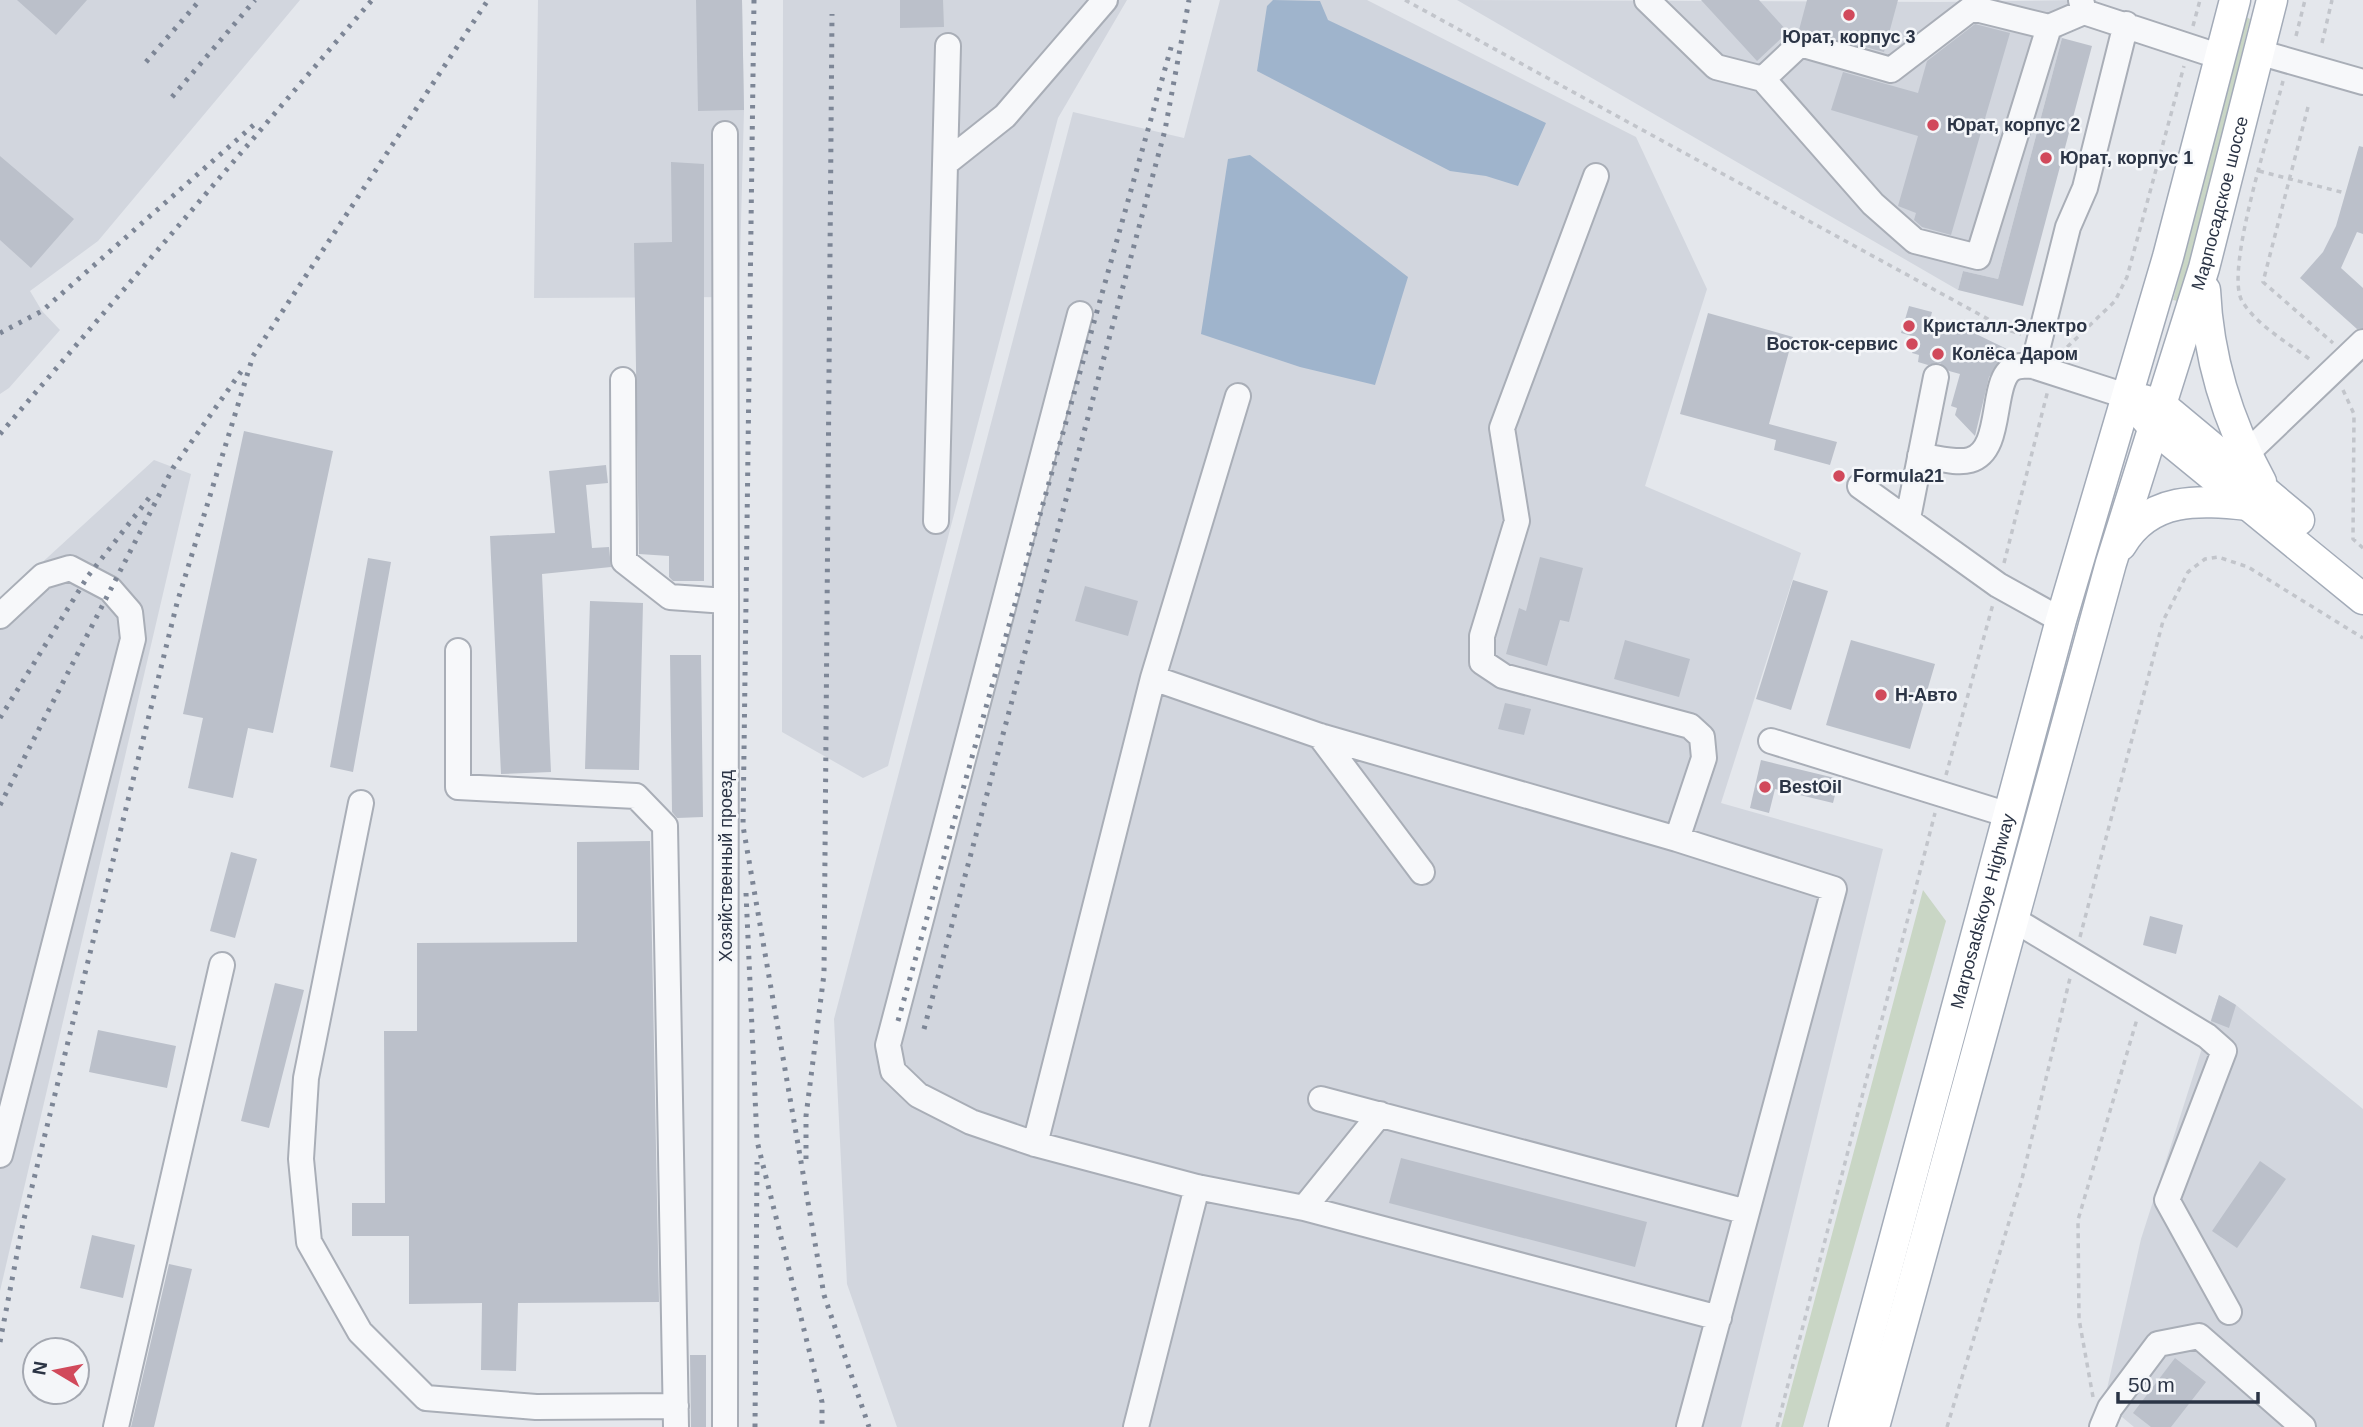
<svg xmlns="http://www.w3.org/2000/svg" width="2363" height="1427" font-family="Arial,sans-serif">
  <rect width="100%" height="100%" fill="#e4e7ec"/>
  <path fill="#d2d6de" d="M0 0H300L98 241 30 291 42 311 60 330 9 388 0 394Z
    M538 0H742L744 110 739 297 534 298Z
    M783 0H1127L1058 118 888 766 863 778 782 732Z
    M1220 0H1367L1636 137 1707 289 1645 486 1801 553 1721 803 1883 849 1741 1427H897L847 1284 834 1019 1073 112 1184 138Z
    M1457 0 1939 2 2079 0 2060 14 2062 38 1998 279 1963 271 1958 290Z
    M154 460 191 474 0 1291V601Z
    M2219 995 2236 1005 2363 1109V1427H2134L2104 1402 2141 1239Z"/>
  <path fill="#c9d6c5" d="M2246 17 2250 19 2182 302 2173 300Z
    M1923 890 1946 921 1803 1427H1781Z"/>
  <path fill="#9fb4cc" d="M1273 0 1320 1 1328 20 1546 123 1518 186 1486 176 1450 171 1257 71 1267 6Z
    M1250 155 1408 277 1375 385 1300 367 1201 334 1228 159Z"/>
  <path fill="#bbc0ca" d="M17 0H87L56 35Z
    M696 0H742L744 110 698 111Z
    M900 0H943L944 27 900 28Z
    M1701 0H1759L1788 32 1757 61Z
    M1807 0H1898L1884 52 1799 30Z
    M1975 24 2010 33 1951 235 1922 227 1914 220 1916 213 1898 206 1918 136 1831 110 1843 72 1918 93 1927 61Z
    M2062 38 2092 46 2023 306 1958 290 1963 271 1998 279Z
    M2359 146 2363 147V234L2357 232 2341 268 2363 288V328L2357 329 2300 278 2323 252 2336 226Z
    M0 156 74 219 31 268 0 240Z
    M671 162 704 164V581H673L669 577V556L639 554 634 243 672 242Z
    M1909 306 1932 312 1930 320 1972 332 2009 350 1989 377 1975 436 1955 415 1957 408 1951 406 1960 374 1949 371 1940 363 1928 365 1918 362 1919 355 1912 353 1916 337 1901 333Z
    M1708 313 1793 337 1769 424 1837 442 1830 465 1774 450 1776 440 1680 414Z
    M244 431 333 451 273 733 248 728 233 798 188 788 203 718 183 714Z
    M606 465 608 483 586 485 592 548 609 547 611 567 542 574 551 772 501 774 490 536 555 533 549 471Z
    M1540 557 1583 568 1569 622 1560 620 1547 666 1506 654 1519 608 1526 611Z
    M368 558 391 562 353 772 330 767Z
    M1793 580 1828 591 1791 710 1756 699Z
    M1085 586 1138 601 1128 636 1075 621Z
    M590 601 643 603 639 770 585 769Z
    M1625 640 1690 659 1679 697 1614 679Z
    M1851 640 1935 664 1910 749 1826 725Z
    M670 655H701L703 817 677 818 672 812Z
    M1505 703 1531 709 1524 735 1498 729Z
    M1761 760 1839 779 1833 803 1775 789 1769 813 1750 808Z
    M650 841 659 1302 518 1303 516 1371 481 1370 482 1303 409 1304V1236H352V1203H385L384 1031H417V943L577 942V842Z
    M231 852 257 859 235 938 210 931Z
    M2150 916 2183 925 2176 954 2143 945Z
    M275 983 304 990 269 1128 241 1121Z
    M2219 995 2236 1005 2229 1028 2211 1021Z
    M98 1030 176 1046 167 1088 89 1072Z
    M1401 1158 1647 1222 1635 1267 1389 1203Z
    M2260 1161 2286 1179 2237 1248 2212 1231Z
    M92 1235 135 1245 123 1298 80 1288Z
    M169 1264 192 1269 154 1427H131Z
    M690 1355H706V1427H691Z
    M2175 1358 2206 1382 2171 1427H2151L2133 1413Z"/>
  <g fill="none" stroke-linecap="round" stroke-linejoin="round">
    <g stroke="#a9aeb7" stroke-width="28">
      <path id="minor" d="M1647 0 1716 67 1763 79 1873 204 1915 241 1978 257 2049 27 2084 12
        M2081 0 2084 12 2221 57
        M2258 52 2363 82
        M1763 79 1800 44 1891 70 1972 8 2049 27
        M725 134 726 601
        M947 162 1005 116 1105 0
        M1596 176 1502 428 1517 521 1482 636V662L1503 676 1690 726 1702 737 1704 758 1677 839
        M1080 314 888 1045 893 1071 918 1095 971 1122 1035 1144 1197 1187 1304 1208 1719 1318
        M623 380 624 561 670 597 726 601 725 1427
        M2126 396 2033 366 2068 227 2085 188 2126 24
        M2246 454 2363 342
        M1920 456C1934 457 1956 464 1970 460 2006 450 1988 375 2016 367 2021 365 2028 366 2033 366
        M1860 486 1998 585 2061 620
        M1908 518 1936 377
        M936 521 948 46
        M0 616 43 576 70 568 110 589 130 612 133 639 0 1155
        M458 651V787L636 796 665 826 676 1427
        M1153 678 1320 736 1677 839 1834 889 1689 1427
        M1320 736 1422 872
        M1771 741 2009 815
        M361 803 306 1078 301 1159 309 1242 360 1332 426 1398 536 1407 676 1406
        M2013 919 2207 1036 2224 1051 2167 1200 2229 1312
        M1321 1099 1747 1212
        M1035 1144 1153 678 1238 396
        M1304 1208 1380 1114
        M116 1427 222 965
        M1136 1427 1197 1187
        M2102 1427 2110 1408 2158 1344 2199 1336 2303 1427"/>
    </g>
    <g stroke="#a3abb8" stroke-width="33">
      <g id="major">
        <path d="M2205 290C2208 358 2228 422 2261 482"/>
        <path d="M2143 400 2161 405 2299 520"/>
        <path d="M2142 414 2154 428 2363 599"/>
        <path d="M2121 545C2150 496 2199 500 2249 505"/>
        <path id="s1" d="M1844 1427 2061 620 2168 257 2235 0"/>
        <path id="s2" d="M1874 1427 2111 563 2204 268 2272 0"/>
      </g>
    </g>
    <path stroke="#c2c5cb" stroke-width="3.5" stroke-dasharray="5 5" stroke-linecap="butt" d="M1405 0 2008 330 2021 334
      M2193 26 2200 0
      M2296 36 2305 0
      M2322 43 2332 0
      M2283 81C2273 122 2224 270 2242 301 2257 326 2290 344 2312 361
      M2308 107 2263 282 2333 343
      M2259 171 2345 193
      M2060 354 2115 301 2127 277 2184 66
      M2343 390 2354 414 2353 539 2363 548
      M2004 563 2048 390
      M1946 775 1993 604
      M2080 937 2163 621 2188 572 2205 559 2218 557 2248 567 2363 638
      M2093 1397 2079 1319 2078 1220 2137 1019
      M1777 1427 1935 813
      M1947 1427 2022 1179 2070 978"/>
    <use href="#minor" stroke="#f7f8fa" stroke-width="24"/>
    <use href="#major" stroke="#fff" stroke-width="30"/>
    <path stroke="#7d8696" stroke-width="5" stroke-dasharray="3.5 7" stroke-linecap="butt" d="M754 0 743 826 824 1295 869 1427
      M146 62 200 0
      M172 97 255 0
      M0 333 42 311 256 123
      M0 434 372 0
      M0 718 88 576 149 498
      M0 805 173 468 245 366
      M746 893 757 1141 822 1402V1427
      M898 1021 1172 44
      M924 1029 1165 130 1189 0
      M806 1159V1116L824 974 832 14
      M0 1342 23 1223 177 603 253 356 488 0
      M755 1427 757 1162"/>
  </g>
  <g fill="#d1495b" stroke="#f4f6f9" stroke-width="2.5">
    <circle cx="1849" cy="15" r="7"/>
    <circle cx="1933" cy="125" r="7"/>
    <circle cx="2046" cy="158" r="7"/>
    <circle cx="1909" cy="326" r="7"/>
    <circle cx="1912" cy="344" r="7"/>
    <circle cx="1938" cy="354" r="7"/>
    <circle cx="1839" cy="476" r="7"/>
    <circle cx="1881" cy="695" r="7"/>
    <circle cx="1765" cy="787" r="7"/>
  </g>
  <g text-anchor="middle" stroke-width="5" stroke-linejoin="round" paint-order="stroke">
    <g font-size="18" font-weight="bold" fill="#2b3445" stroke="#f4f6f9" text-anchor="start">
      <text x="1849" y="43" text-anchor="middle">Юрат, корпус 3</text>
      <text x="1947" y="131">Юрат, корпус 2</text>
      <text x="2060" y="164">Юрат, корпус 1</text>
      <text x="1923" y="332">Кристалл-Электро</text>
      <text x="1898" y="350" text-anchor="end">Восток-сервис</text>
      <text x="1952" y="360">Колёса Даром</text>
      <text x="1853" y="482">Formula21</text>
      <text x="1895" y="701">Н-Авто</text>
      <text x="1779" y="793">BestOil</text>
    </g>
    <g font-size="18" fill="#2b3445" stroke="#f4f6f9">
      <text dy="6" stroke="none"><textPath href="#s2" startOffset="1272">Марпосадское шоссе</textPath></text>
      <text transform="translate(726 866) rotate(-90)" y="6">Хозяйственный проезд</text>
      <text dy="6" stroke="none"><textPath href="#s1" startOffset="534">Marposadskoye Highway</textPath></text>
    </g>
  </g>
  <g transform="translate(56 1371) rotate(280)"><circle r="33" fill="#f4f6f9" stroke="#a4a8b1" stroke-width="2"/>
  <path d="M0-5L12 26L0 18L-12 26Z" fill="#d1495b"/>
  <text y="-10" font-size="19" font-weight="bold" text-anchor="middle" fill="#2b3445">N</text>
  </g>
  <path d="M2118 1392v10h140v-10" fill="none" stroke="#2b3445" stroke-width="3.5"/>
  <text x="2128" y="1392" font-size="21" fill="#2b3445" stroke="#f4f6f9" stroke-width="5" paint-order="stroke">50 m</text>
</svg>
